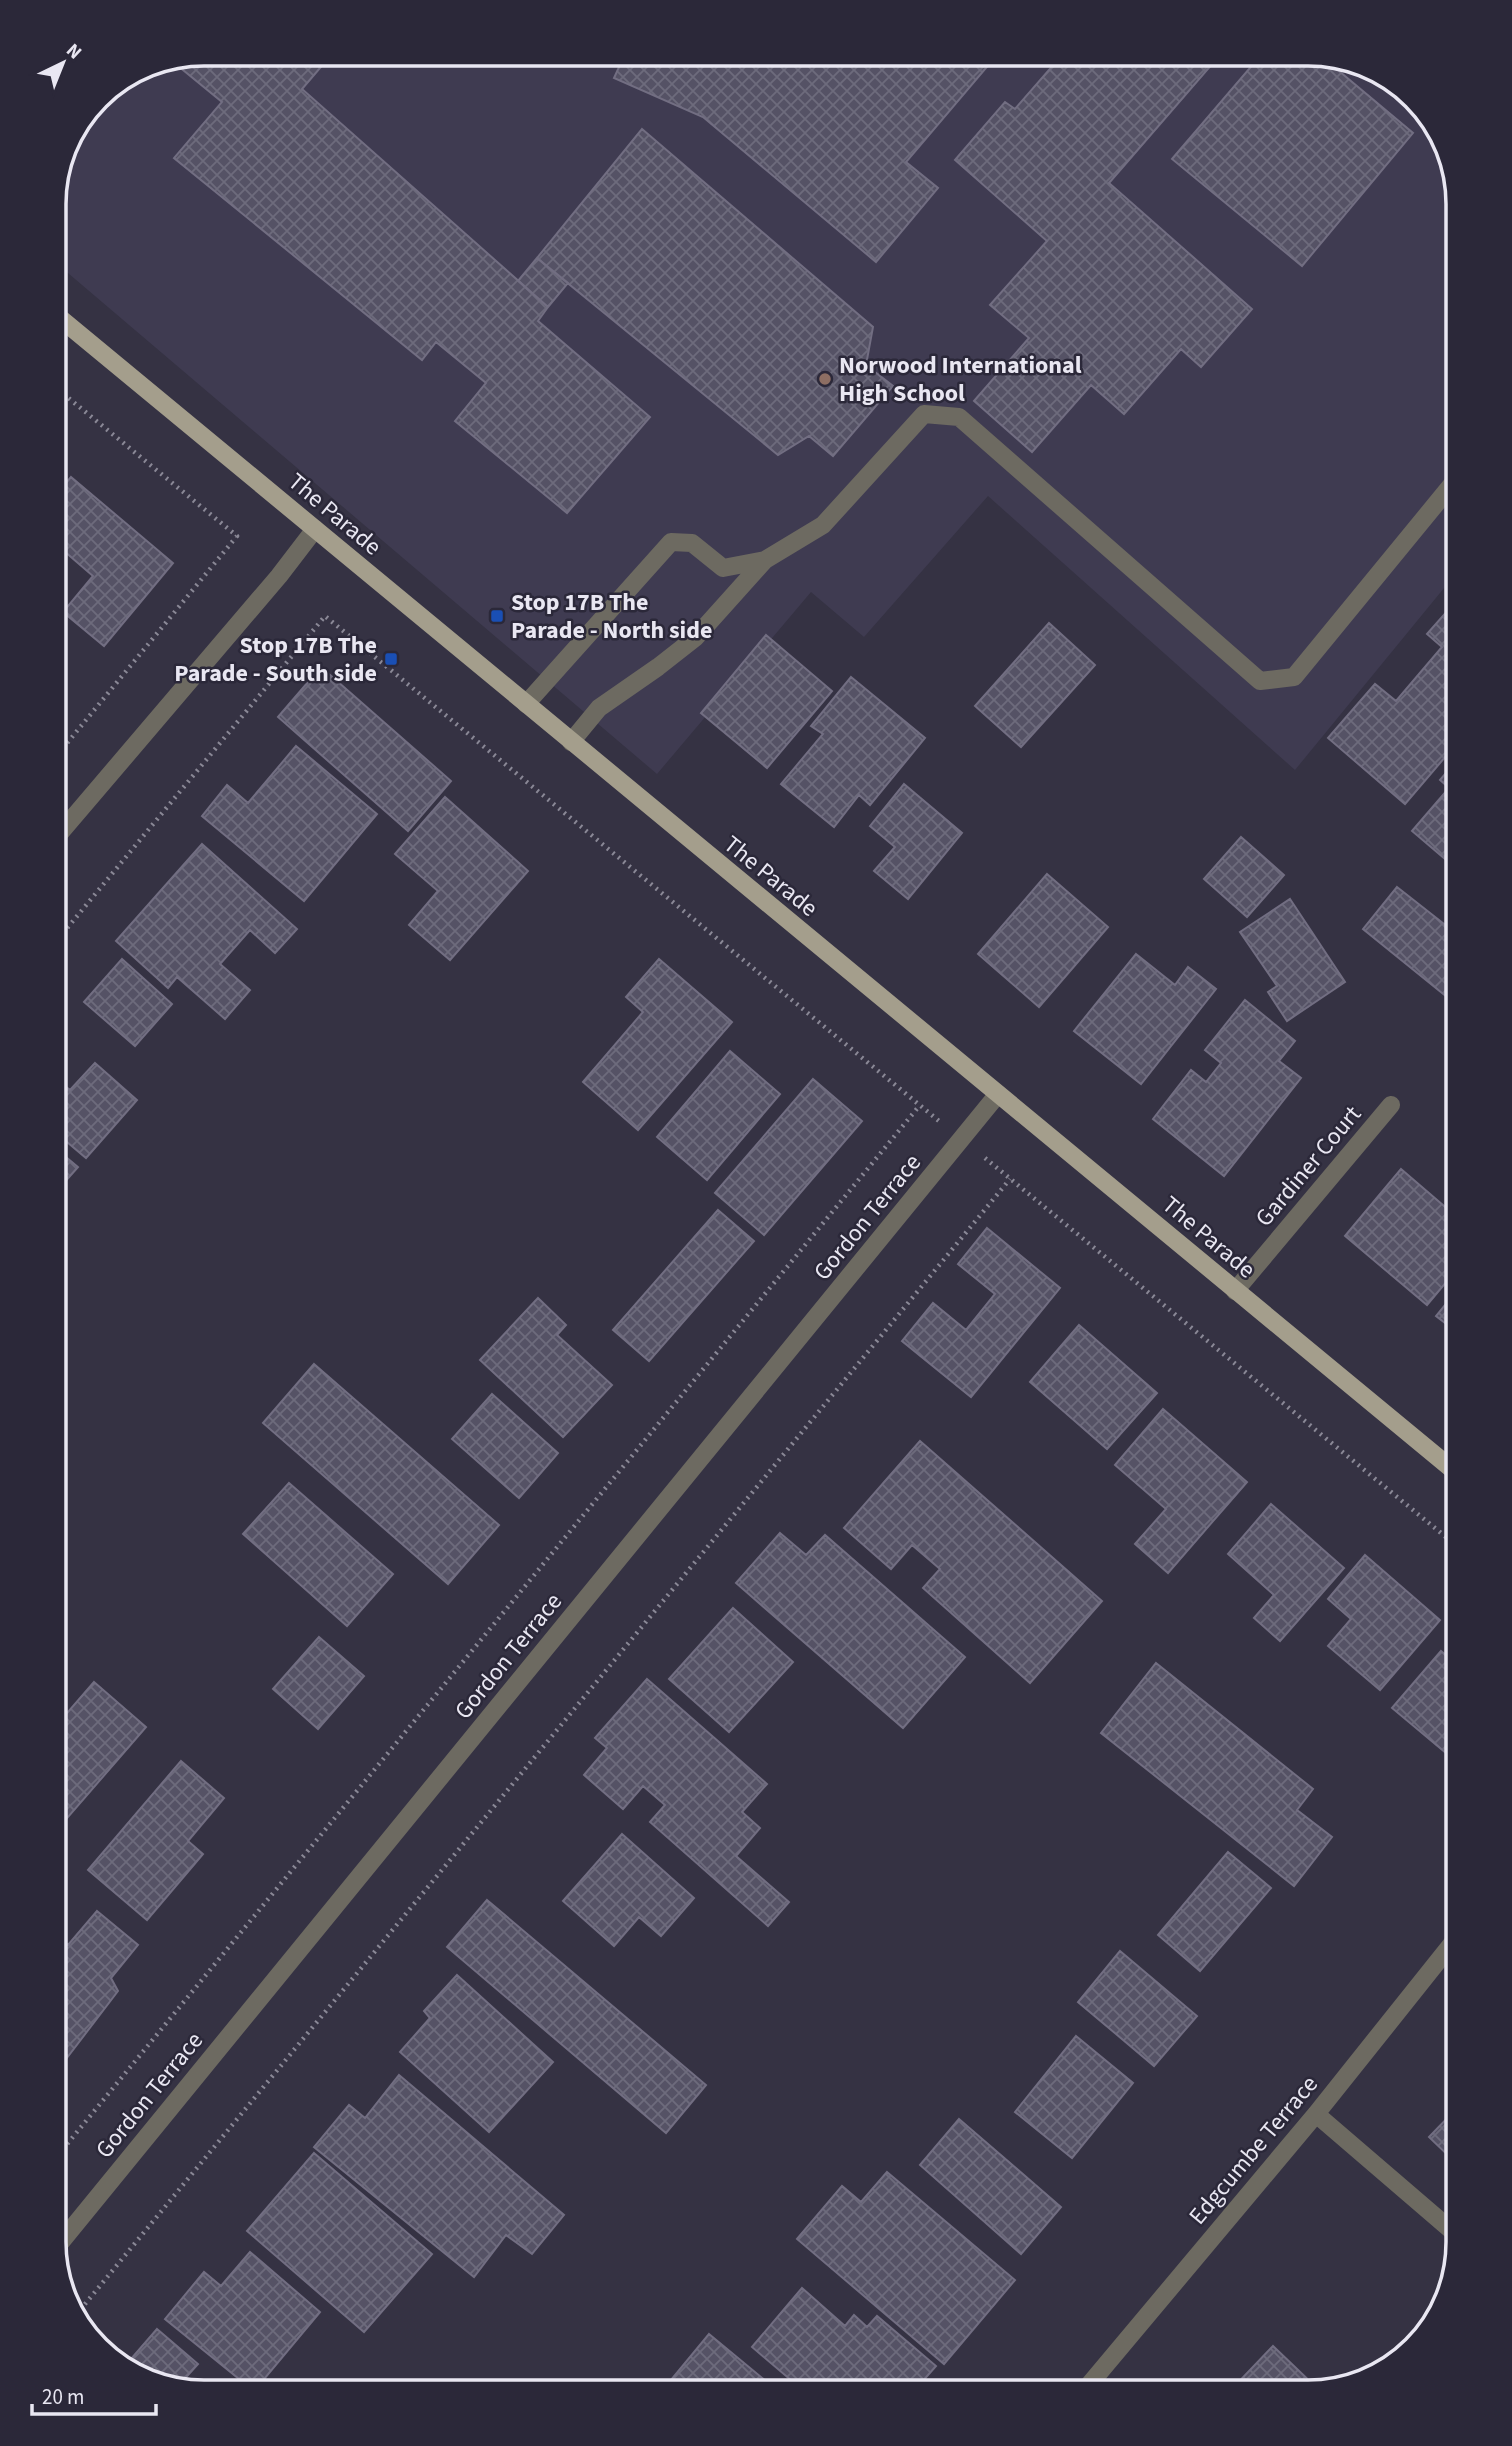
<svg xmlns="http://www.w3.org/2000/svg" width="1512" height="2446" font-family="'Source Sans 3',sans-serif">
  <defs>
    <pattern id="building-cross-hatch" width="8" height="8" patternUnits="userSpaceOnUse" patternTransform="scale(1.75)"><rect width="8" height="8" fill="#555265"/><path d="M0 0l8 8M0 8l8-8" fill="none" stroke="#6d6b7c"/></pattern>
  </defs>
  <rect width="100%" height="100%" fill="#353243"/>
  <path fill="#3f3b51" d="M204 54 1318 55 1391 80 1442 138 1458 204V571L1295 770 988 496 864 637 811 592 657 774 55 262V195L67 149 122 82 147 66Z"/>
  <path fill="url(#building-cross-hatch)" stroke="#726e82" stroke-width="2" d="M204 54H332L302 89 548 307 538 321 650 417 567 513 455 421 486 383 436 342 422 360 174 158 222 102 172 61Z
    M625 54 997 55 906 162 938 188 876 262 703 117 614 78Z
    M1062 55H1220L1109 183 1252 309 1201 367 1181 349 1124 414 1091 385 1032 452 974 401 1029 338 990 305 1047 241 955 160 1005 102 1015 109Z
    M1261 55 1321 56 1413 133 1302 266 1172 159Z
    M642 129 873 327 866 365 893 386 833 456 809 436 778 455 537 258Z
    M537 258 568 283 548 307 518 281Z
    M71 477 173 563 104 646 63 612 93 576 64 551 54 562 55 496Z
    M1457 600 1458 742 1405 804 1328 738 1375 684 1396 701 1442 647 1427 634Z
    M1049 623 1095 665 1021 747 975 706Z
    M766 635 832 691 767 768 701 713Z
    M321 667 451 781 408 831 278 717Z
    M851 677 925 738 870 805 859 795 834 827 781 784 823 734 811 726Z
    M296 746 377 814 304 901 202 816 227 785 248 803Z
    M1458 759V870L1412 831 1449 788 1440 780Z
    M904 784 962 833 908 899 874 871 895 847 870 826Z
    M445 797 528 871 450 960 409 925 438 891 395 854Z
    M1241 837 1284 875 1247 917 1204 879Z
    M202 844 297 929 275 953 250 930 220 964 250 990 225 1019 177 977 168 988 116 941Z
    M1047 874 1108 927 1039 1007 978 954Z
    M1397 887 1458 935V1006L1363 929Z
    M1290 899 1345 982 1287 1021 1268 992 1277 986 1240 932Z
    M1136 954 1175 985 1188 967 1216 989 1141 1084 1074 1031Z
    M122 959 172 1004 135 1046 84 1002Z
    M659 959 732 1022 638 1130 583 1082 643 1012 626 997Z
    M1245 1000 1295 1041 1279 1061 1301 1078 1224 1176 1153 1119 1191 1070 1206 1082 1221 1063 1205 1050Z
    M730 1051 780 1094 707 1180 657 1137Z
    M95 1063 137 1100 86 1158 54 1131V1077L70 1090Z
    M813 1079 862 1121 764 1235 715 1193Z
    M54 1147 78 1167 54 1194Z
    M1401 1169 1458 1218V1268L1427 1305 1345 1236Z
    M718 1210 754 1241 649 1361 613 1330Z
    M987 1228 1060 1288 971 1397 902 1341 933 1303 966 1330 995 1294 958 1264Z
    M1458 1289V1333L1436 1316Z
    M538 1298 566 1325 557 1335 612 1385 563 1437 480 1360Z
    M1079 1325 1157 1393 1107 1449 1030 1382Z
    M314 1364 499 1525 448 1584 263 1423Z
    M492 1394 558 1453 519 1498 452 1439Z
    M1163 1409 1247 1482 1168 1573 1135 1544 1166 1509 1115 1465Z
    M920 1441 1102 1601 1030 1683 923 1588 940 1569 912 1545 891 1569 844 1528Z
    M289 1483 393 1574 347 1626 243 1534Z
    M1271 1504 1344 1568 1280 1641 1254 1618 1274 1595 1228 1554Z
    M780 1533 806 1555 825 1535 965 1657 903 1728 736 1583Z
    M1365 1555 1440 1620 1380 1690 1328 1646 1351 1619 1328 1599Z
    M733 1608 793 1662 729 1732 669 1679Z
    M319 1637 364 1676 318 1729 273 1689Z
    M1441 1651 1458 1665V1763L1392 1708Z
    M1156 1663 1313 1789 1297 1810 1332 1837 1294 1886 1101 1733Z
    M647 1679 767 1784 742 1812 760 1828 736 1856 789 1902 768 1926 650 1822 665 1805 643 1786 623 1809 584 1775 607 1748 595 1738Z
    M94 1682 146 1727 62 1824 54 1818V1728Z
    M181 1761 224 1798 188 1841 203 1854 147 1920 88 1870Z
    M622 1834 694 1898 661 1936 639 1917 614 1946 563 1901Z
    M1228 1852 1271 1888 1200 1971 1158 1935Z
    M487 1900 706 2085 666 2133 447 1947Z
    M97 1911 138 1945 111 1978 118 1991 60 2067 54 2063V1934L68 1945Z
    M1120 1951 1197 2016 1154 2066 1078 2002Z
    M457 1975 553 2062 489 2132 400 2052 430 2018 424 2011Z
    M1076 2036 1133 2083 1072 2158 1015 2112Z
    M399 2075 564 2215 532 2254 506 2235 474 2277 314 2147 349 2105 365 2118Z
    M1458 2107V2165L1429 2137Z
    M959 2119 1061 2207 1021 2254 920 2165Z
    M314 2153 432 2254 364 2332 247 2231Z
    M887 2172 1015 2280 944 2364 797 2239 842 2186 861 2202Z
    M250 2252 320 2312 254 2391 165 2319 204 2272 221 2286Z
    M802 2288 845 2326 854 2315 867 2327 877 2316 936 2366 913 2392H805L752 2347Z
    M157 2329 198 2364 178 2386 152 2377 131 2359Z
    M709 2334 779 2392H661Z
    M1273 2346 1318 2389 1308 2392H1229Z"/>
  <g fill="none" stroke-linecap="round" stroke-linejoin="round">
    <path stroke="#8a8896" stroke-width="4.5" stroke-dasharray="2 5" stroke-linecap="butt" d="M54 759 237 536 55 387
      M54 944 325 616 939 1121
      M985 1158 1458 1547
      M54 2160 920 1105
      M76 2315 1010 1179"/>
    <path stroke="#6d6a61" stroke-width="18" d="M1385 77 1404 94
      M526 704 671 542 692 543 723 568 765 560
      M571 742 599 708 658 667 695 638 765 560 823 525 924 414 959 417 1260 681 1294 677 1458 477
      M54 840 279 576 315 529
      M1235 1291 1391 1105
      M1316 2114 1458 2236
      M56 2248 998 1094
      M1083 2392 1316 2114 1458 1936"/>
    <path stroke="#a49e8c" stroke-width="18" d="M55 314 1458 1474"/>
  </g>
  <circle fill="#8d6e63" stroke="#2b2839" stroke-width="2.5" cx="825" cy="379" r="7"/>
  <g fill="#1a4fb4" stroke="#2b2839" stroke-width="2.5">
    <rect x="490" y="609" width="14" height="14" rx="3.5"/>
    <rect x="384" y="652" width="14" height="14" rx="3.5"/>
  </g>
  <g text-anchor="middle" stroke-width="5" stroke-linejoin="round" paint-order="stroke">
    <g font-size="24" font-weight="bold" fill="#e9e7f2" stroke="#2b2839" text-anchor="start">
      <text x="839" y="373">Norwood International<tspan x="839" dy="28">High School</tspan></text>
      <text x="511" y="610">Stop 17B The<tspan x="511" dy="28">Parade - North side</tspan></text>
      <text x="377" y="653" text-anchor="end">Stop 17B The<tspan x="377" dy="28">Parade - South side</tspan></text>
    </g>
    <g font-size="24" fill="#e9e7f2" stroke="#2b2839">
      <text transform="translate(335 514) rotate(40)" y="8">The Parade</text>
      <text transform="translate(771 876) rotate(39)" y="8">The Parade</text>
      <text transform="translate(1308 1166) rotate(-50)" y="8">Gardiner Court</text>
      <text transform="translate(867 1217) rotate(-51)" y="8">Gordon Terrace</text>
      <text transform="translate(1209 1237) rotate(40)" y="8">The Parade</text>
      <text transform="translate(508 1656) rotate(-51)" y="8">Gordon Terrace</text>
      <text transform="translate(149 2095) rotate(-51)" y="8">Gordon Terrace</text>
      <text transform="translate(1253 2150) rotate(-50)" y="8">Edgcumbe Terrace</text>
    </g>
  </g>
  <path d="M0 0H1512V2446H0ZM204 66H1308A138 138 0 0 1 1446 204V2242A138 138 0 0 1 1308 2380H204A138 138 0 0 1 66 2242V204A138 138 0 0 1 204 66Z" fill="#2b2839" fill-rule="evenodd"/>
  <path fill="none" stroke="#e9e7f2" stroke-width="3.5" d="M204 66H1308A138 138 0 0 1 1446 204V2242A138 138 0 0 1 1308 2380H204A138 138 0 0 1 66 2242V204A138 138 0 0 1 204 66Z"/>
  <g transform="translate(63 63) rotate(43)" stroke="#2b2839" stroke-width="5" paint-order="stroke">
  <path d="M0-5L12 26L0 18L-12 26Z" fill="#e9e7f2"/>
  <text y="-10" font-size="19" font-weight="bold" text-anchor="middle" fill="#e9e7f2">N</text>
  </g>
  <path d="M32 2404v10h124v-10" fill="none" stroke="#e9e7f2" stroke-width="3.5"/>
  <text x="42" y="2404" font-size="21" fill="#e9e7f2" stroke="#2b2839" stroke-width="5" paint-order="stroke">20 m</text>
</svg>
